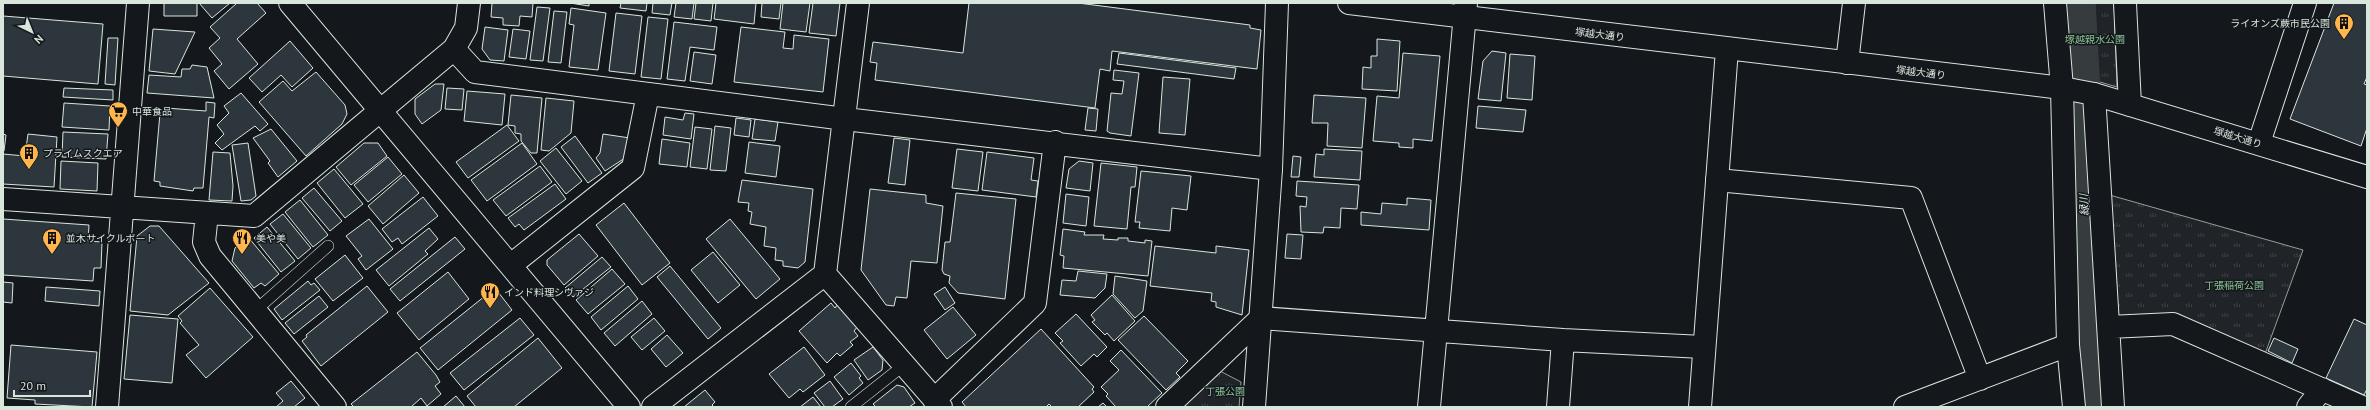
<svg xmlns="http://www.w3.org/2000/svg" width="2370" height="410" font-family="'PT Sans','Noto Sans JP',sans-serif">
  <defs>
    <pattern id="park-tufts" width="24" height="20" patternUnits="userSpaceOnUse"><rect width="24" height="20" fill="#202428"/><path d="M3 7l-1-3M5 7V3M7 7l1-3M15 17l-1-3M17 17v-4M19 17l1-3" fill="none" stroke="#404447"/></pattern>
  </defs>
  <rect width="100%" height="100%" fill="#14181c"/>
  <path fill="url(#park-tufts)" stroke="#939e99" d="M2073 3H2114L2117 87 2076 75Z
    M2106 194 2303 250 2265 354 2116 321Z
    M1220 371 1241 382 1239 407H1182Z"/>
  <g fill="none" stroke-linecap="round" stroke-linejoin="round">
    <path stroke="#363b3e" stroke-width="45" d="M2073 3 2096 407"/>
  </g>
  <path fill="#2c363c" stroke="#d8e6dc" d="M164 3H197V16H164Z
    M199 3H230L212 18Z
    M237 3H257L266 13 237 39 258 64 229 89 214 71 222 64 209 48 220 38 210 27Z
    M492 3H533L532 17 520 16 519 26 503 25V18L491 17Z
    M570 3H589V6Z
    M621 3H647L646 11 620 8Z
    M653 3H672L670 15 652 13Z
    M676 3H694L692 19 674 17Z
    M696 3H713L711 21 694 19Z
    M716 3H756L754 24 714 19Z
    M762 3H781L779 19 761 17Z
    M783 3H810L806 32 780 29Z
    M813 3H840L836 36 809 33Z
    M969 3H1078L1250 25V28L1261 30 1257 69 1112 51 1110 71 1100 69 1095 108 875 80 877 63 870 62 873 42 963 53Z
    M2334 3H2367V77L2364 84 2367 85V128L2361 146 2290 119Z
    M537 7 550 8 543 61 530 60Z
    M571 8 606 13 598 70 569 67 574 25 569 24Z
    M554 11 567 12 561 63 548 62Z
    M616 13 642 16 635 74 609 71Z
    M3 16 103 24 98 84 3 76Z
    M648 17 668 19 661 79 641 77Z
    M674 22 717 27 714 50 690 47 685 81 667 79Z
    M485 27 508 30 504 61 490 60 482 49Z
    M741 27 785 32 783 48 793 49 794 35 829 39 823 92 734 82Z
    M153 29 195 32 175 74 149 71Z
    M513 29 530 31 526 59 509 57Z
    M108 38H118L115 85 105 84Z
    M1377 39 1400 41 1397 91 1362 89 1363 67 1371 68V56H1377Z
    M290 41 313 68 292 87 281 75 262 92 249 78Z
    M1492 51 1506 53 1501 101 1478 99 1483 61Z
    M694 52 716 55 712 84 690 81Z
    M1119 53 1236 68 1234 79 1117 64Z
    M1403 53 1440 56 1432 141 1413 139V148L1399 147V143L1373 141 1377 96 1399 98Z
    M1510 54 1535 56 1532 100 1507 98Z
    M192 65 207 67 214 98 147 93 149 75 181 77 182 69H190Z
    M1114 70 1139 73 1131 136 1110 133 1107 131 1111 93 1122 94 1124 81 1113 80Z
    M316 72 345 105 347 114 342 124 306 156 259 102 283 81 292 91Z
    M1163 77 1190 79 1185 135 1159 133Z
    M435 84H444L441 110 422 124 415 114V99Z
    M64 88 113 90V100L63 97Z
    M447 88 464 89 462 110 445 109Z
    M467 91 505 94 502 125 464 121Z
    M241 93 268 124 260 131 255 126 222 150 215 143 224 134 217 125 229 113 224 106Z
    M511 95 542 98 537 153H531L521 141V134L515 133V126L508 125Z
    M1314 95 1366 98 1362 148 1327 146 1328 123H1312Z
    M546 98 574 101 571 133 549 151 541 150Z
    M206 102 215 103 214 118 209 117 203 188H194L193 191 160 186V182L154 181 160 113 166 108 206 111Z
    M64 103 110 106 109 130 62 127Z
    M1478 106 1526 110 1523 132 1476 128Z
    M1088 108 1098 109 1096 131 1085 130Z
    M685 113 694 114 691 139 663 135 665 117 683 120Z
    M736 118 751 120 749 137 734 135Z
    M755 119 778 122 775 141 752 139Z
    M507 125 519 141 468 178 456 162Z
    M715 126 731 128 726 171 710 170Z
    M695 127 712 129 707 169 690 167Z
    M271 129 297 161 278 177 268 163 270 161 253 138Z
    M63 132 108 134 106 159 62 157Z
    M3 134 6 135 4 151H3Z
    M28 134 57 137 54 187 3 184V154L25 156Z
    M603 134 630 138 625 158 605 171 596 158 600 153Z
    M575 136 602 173 588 183 561 147Z
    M894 138 910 140 905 185 888 183Z
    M662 139 690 143 687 167 659 164Z
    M749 142 780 146 776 177 745 173Z
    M248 143 256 196 251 200 241 201 232 145Z
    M364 143H378L387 156 351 185 336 167Z
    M522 143 537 164 487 201 471 180Z
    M556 148 582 181 566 194 540 161Z
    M957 149 983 152 978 191 952 188Z
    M1324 149 1362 151 1360 180 1314 177 1316 154 1324 155Z
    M213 152 230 153 233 186 232 201 209 200Z
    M987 152 1034 158 1031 180 1038 181 1036 197 982 190Z
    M1293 156 1301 157 1299 177H1291Z
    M388 157 402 174 368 202 354 185Z
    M61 161 98 163 97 191 60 189Z
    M1079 161 1093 163 1090 191 1066 188 1069 169Z
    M1101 163 1137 167 1135 187H1131L1127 229 1094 226Z
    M540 166 552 182 506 216 493 200Z
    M334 169 363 204 345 218 317 183Z
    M1141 171 1191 176 1187 210 1172 208 1170 231 1139 228 1140 222H1135Z
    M404 175 419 193 383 224 368 206Z
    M742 180 813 189 805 262 798 268 783 266V261L775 260 776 248 764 246 766 227 750 224 752 212 748 211 749 203 738 202Z
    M1297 181 1359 185 1357 209 1341 208 1340 228 1324 227 1323 233 1301 232 1300 206 1306 207 1307 197 1296 196Z
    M555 184 566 199 524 230 519 224 515 227 508 218Z
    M314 188 342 221 330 231 302 198Z
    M870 189 926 195V203L943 206 937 263 911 261 907 298 896 297 894 306 886 305 861 270Z
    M956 193 1016 199 1005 299 958 293 949 283 950 276 944 274 942 270 945 242H950Z
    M1066 194 1089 197 1086 226 1063 223Z
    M423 197 438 216 402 244 398 238 392 242 382 229Z
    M1407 198 1431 200 1429 230 1361 225V212L1381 214 1382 203 1407 205Z
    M300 200 328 235 313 247 285 212Z
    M624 203 670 263 642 285 596 225Z
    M283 214 311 248 298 259 270 224Z
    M3 219 89 225 88 241 102 242 101 268H94L93 281 3 275Z
    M369 219 393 249 366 270 358 259 362 256 346 236Z
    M730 219 780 279 756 299 706 239Z
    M150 226H159L209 283 168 315 130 311 137 236Z
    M267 227 295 261 281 272 254 238Z
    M429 228 438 239 425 251 428 254 389 286 376 270Z
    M1063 229 1085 232 1084 235H1104L1103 239 1118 240V238H1128V241L1145 243V240L1152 241 1148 276 1063 268 1064 256 1060 255Z
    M579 234 598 256 564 285 547 265V260Z
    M1287 234 1303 235 1301 259 1285 258Z
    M248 237 279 274 265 286 261 283 254 288 232 261 235 248Z
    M455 237 465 249 400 301 390 289Z
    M1155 246 1216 253V246L1249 250 1242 315 1216 307V302L1211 301 1212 293 1150 286Z
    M713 252 740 285 718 303 691 270Z
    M345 255 363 278 333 301 315 279Z
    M602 257 611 267 573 297 565 288Z
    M670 266 721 328 708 339 657 277Z
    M612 269 625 284 588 314 576 300Z
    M1078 271 1107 274 1105 288 1095 298 1060 295 1062 280 1076 281Z
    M448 272 469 299 419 340 397 313Z
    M1115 276 1147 281 1143 311 1135 318 1113 294Z
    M308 281 311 285 314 283 320 290 282 320 274 309Z
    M3 282 13 283 12 303 3 302Z
    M367 286 388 312 321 366 302 341 307 337 306 335Z
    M628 286 638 299 601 330 591 317Z
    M46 287 100 291 99 306 45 301Z
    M945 287 955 303 945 310 934 294Z
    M210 288 253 337 206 378 186 355 199 345 180 323 182 321 178 316Z
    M495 288 512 310 438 370 420 348Z
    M1112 295 1135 321 1114 341 1107 333 1105 335 1092 322 1095 320 1091 315Z
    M319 296 328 307 294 334 285 323Z
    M642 301 652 314 615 346 604 333Z
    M831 303 835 308 838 304 858 326 854 331 858 336 850 342 853 345 840 356 837 353 827 363 799 331Z
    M953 307 976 335 947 359 924 330Z
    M1076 314 1107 347 1097 357 1094 354 1081 366 1060 343 1063 341 1055 333Z
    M130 315 178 319 172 383 124 379Z
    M1144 316 1188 361 1176 373 1180 377 1166 390 1118 340Z
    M520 318 534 335 464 390 450 373Z
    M654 318 665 331 642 350 631 337Z
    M2354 319 2367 325V389L2364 395 2326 378Z
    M1041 329 1094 387 1092 389 1094 392 1078 407H1052L1049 404 1046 407H966L962 402Z
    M667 335 683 353 666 367 651 349Z
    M538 338 562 368 514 407H476L467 396Z
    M2274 338 2298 349 2292 363 2268 351Z
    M11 345 97 352 92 407 35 404V400L7 398Z
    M804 347 825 375 803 392 800 389 789 398 769 374Z
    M873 347 883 360 882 370 868 380 854 360Z
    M1121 350 1162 393 1147 407H1116L1106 396 1108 394 1101 387 1119 370 1110 361Z
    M417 352 436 375 440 382 435 386 441 394 427 406 421 398 411 407H354L351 404Z
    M851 363 861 376 859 378 863 383 849 395 834 377Z
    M291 381 305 398 294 407H276L283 401 276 393Z
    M830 381 843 399 832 407H825L814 393Z
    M897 385 904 387 915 403 909 407H876L873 404Z
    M705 390 715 402 712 405 714 407H684Z
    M456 396 465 407H443Z
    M813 397 821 407H800Z
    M1103 403 1107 407H1098Z"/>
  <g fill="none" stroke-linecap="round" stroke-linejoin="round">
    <g stroke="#d8e6dc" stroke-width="12">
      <path id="service" d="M255 311 328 246
        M851 407 904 365"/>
    </g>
    <g stroke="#d8e6dc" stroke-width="24">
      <path id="minor" d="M2055 3 2062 88 2068 345 2074 407
        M2125 3 2130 105
        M454 49 475 72 845 119 1271 169
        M1847 63 1854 3
        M2094 94 2113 407
        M2259 143 2305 3
        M1717 180 1911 198 1980 379
        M3 199 254 216 454 49 466 28 469 3
        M207 213 204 242 210 256 335 407
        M511 265 633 168 648 94
        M825 274 941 407
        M2109 327 2173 324 2362 407
        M934 400 1035 303 1055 142
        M107 407 138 3
        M653 407 825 274 858 3
        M1167 407 1261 318 1563 340 1703 347
        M1429 407 1466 3
        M1558 407 1563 340
        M1905 407 2068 345
        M2308 407 2322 389"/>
    </g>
    <g stroke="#d8e6dc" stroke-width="24">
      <path id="tertiary" d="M290 3 629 407
        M1349 3 2062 88 2094 94 2367 177
        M1254 407 1271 169 1277 3
        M1700 407 1727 49"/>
    </g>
    <use href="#service" stroke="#14181c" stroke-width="11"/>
    <use href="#minor" stroke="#14181c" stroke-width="22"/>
    <use href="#tertiary" stroke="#14181c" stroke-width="22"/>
  </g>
  <defs>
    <g id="building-pin" transform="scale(1)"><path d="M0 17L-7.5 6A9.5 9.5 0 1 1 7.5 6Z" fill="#ffb74d" stroke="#14181c"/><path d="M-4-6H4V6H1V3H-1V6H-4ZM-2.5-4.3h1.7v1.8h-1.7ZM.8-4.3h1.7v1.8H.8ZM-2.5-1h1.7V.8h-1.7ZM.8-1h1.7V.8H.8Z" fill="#111"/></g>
    <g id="supermarket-pin" transform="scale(1)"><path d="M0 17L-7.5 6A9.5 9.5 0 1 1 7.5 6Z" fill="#ffb74d" stroke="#14181c"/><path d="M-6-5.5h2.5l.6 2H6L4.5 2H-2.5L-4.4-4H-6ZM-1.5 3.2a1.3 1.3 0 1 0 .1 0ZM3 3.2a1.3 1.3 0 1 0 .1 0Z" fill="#111"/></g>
    <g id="restaurant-pin" transform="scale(1)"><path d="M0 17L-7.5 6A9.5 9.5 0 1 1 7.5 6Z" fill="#ffb74d" stroke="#14181c"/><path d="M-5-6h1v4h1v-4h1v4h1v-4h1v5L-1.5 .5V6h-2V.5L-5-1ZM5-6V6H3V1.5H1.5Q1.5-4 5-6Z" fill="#111"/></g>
  </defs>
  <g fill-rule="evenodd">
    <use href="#building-pin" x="2344" y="23"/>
    <use href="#supermarket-pin" x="118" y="111"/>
    <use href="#building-pin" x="29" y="153"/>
    <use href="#building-pin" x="52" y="238"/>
    <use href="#restaurant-pin" x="242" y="238"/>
    <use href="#restaurant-pin" x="490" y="292"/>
  </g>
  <g text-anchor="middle" stroke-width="3" stroke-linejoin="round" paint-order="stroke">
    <g font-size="10" fill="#d8e6dc" stroke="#14181c" text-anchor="start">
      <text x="2330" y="27" text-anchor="end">ライオンズ蕨市民公園</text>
      <text x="132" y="115">中華食品</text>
      <text x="43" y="157">プライムスクエア</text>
      <text x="66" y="242">並木サイクルポート</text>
      <text x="256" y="242">美や美</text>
      <text x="504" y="296">インド料理シヴァジ</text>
    </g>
    <g font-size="10" fill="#d8e6dc" stroke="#14181c">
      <text transform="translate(1600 34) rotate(7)" y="4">塚越大通り</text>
      <text transform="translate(1921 72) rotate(7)" y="4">塚越大通り</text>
      <text transform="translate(2238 137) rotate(17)" y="4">塚越大通り</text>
    </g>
    <g font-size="10" fill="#8ac095" stroke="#14181c">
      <text x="2095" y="43">塚越親水公園</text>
      <text x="2234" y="289">丁張稲荷公園</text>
      <text x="1225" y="395">丁張公園</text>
    </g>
    <g font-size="11" font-style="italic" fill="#d8e6dc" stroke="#14181c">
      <text transform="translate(2084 205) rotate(-93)" y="4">緑川</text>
    </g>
  </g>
  <rect width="2370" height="410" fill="none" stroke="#d8e6dc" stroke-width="8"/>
  <g transform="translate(32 32) rotate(137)" stroke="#14181c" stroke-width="3" paint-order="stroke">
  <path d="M0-3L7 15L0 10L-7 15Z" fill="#d8e6dc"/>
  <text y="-6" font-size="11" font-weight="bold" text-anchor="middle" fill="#d8e6dc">N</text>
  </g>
  <path d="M14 390v6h76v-6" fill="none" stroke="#d8e6dc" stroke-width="2"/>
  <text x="20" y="390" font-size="12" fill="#d8e6dc" stroke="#14181c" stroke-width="3" paint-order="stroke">20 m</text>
</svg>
